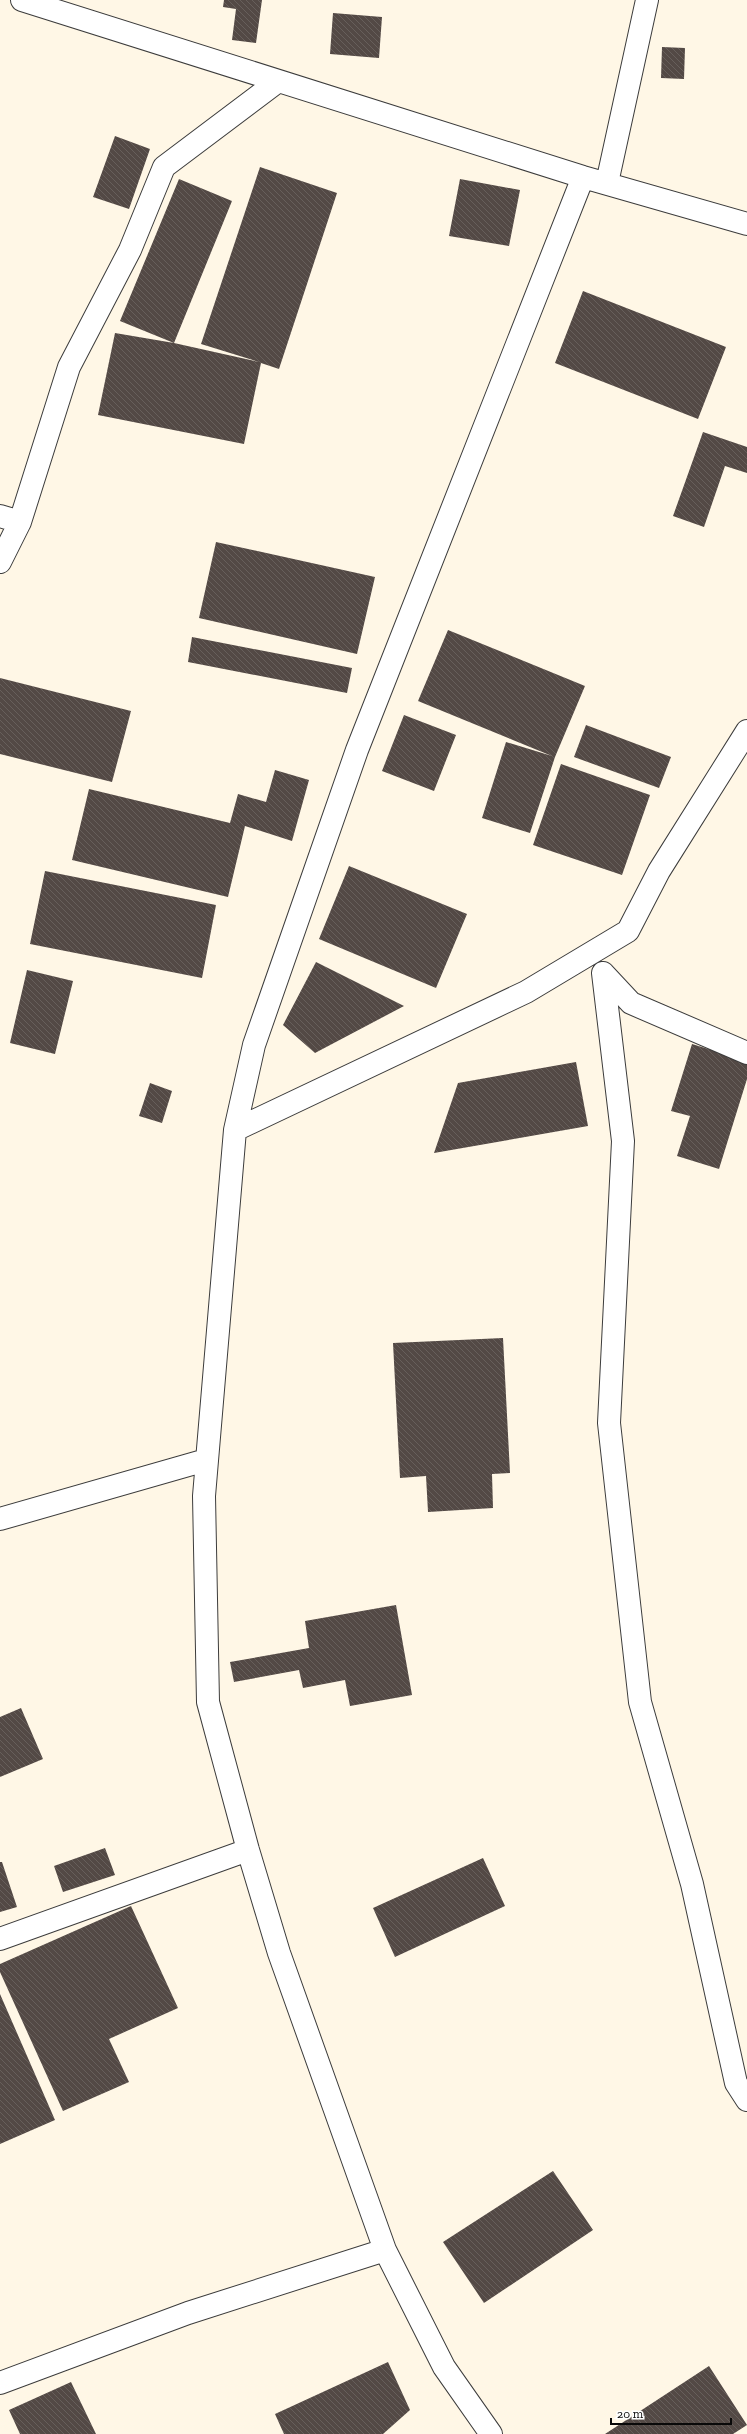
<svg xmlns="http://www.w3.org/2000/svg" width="747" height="2434" font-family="'Zilla Slab',serif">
  <defs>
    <pattern id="building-back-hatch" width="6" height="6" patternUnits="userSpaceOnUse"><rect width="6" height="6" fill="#534945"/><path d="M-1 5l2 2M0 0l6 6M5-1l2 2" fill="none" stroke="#675f5b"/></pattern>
  </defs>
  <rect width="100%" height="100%" fill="#fff7e6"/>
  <path fill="url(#building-back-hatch)" d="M224 0H262L256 43 232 40 236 9 223 7Z
    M333 13 382 17 379 58 330 54Z
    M662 47 685 48 684 79 661 78Z
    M115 136 150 149 129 209 93 197Z
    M260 167 337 193 279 369 261 363 244 444 98 415 115 333 174 343 120 321 179 179 232 201 174 343 259 362 201 344Z
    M460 179 520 190 509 246 449 236Z
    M583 291 726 347 698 419 555 363Z
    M703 432 747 447V473L725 466 704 527 673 516Z
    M216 542 375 577 357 654 199 618Z
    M448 630 585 686 555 757 530 833 482 818 506 742 552 756 418 701Z
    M192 637 352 668 347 693 188 662Z
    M0 678 131 711 112 782 0 754Z
    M404 715 456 735 434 791 382 771Z
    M586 725 671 757 659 788 574 757Z
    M561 764 650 795 622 875 533 845Z
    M275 770 309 780 292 841 245 826 228 897 72 860 89 789 230 823 238 794 266 802Z
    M349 866 467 914 436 988 319 939Z
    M45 871 216 905 202 978 30 944Z
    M316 962 404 1006 315 1053 283 1025Z
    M27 970 73 981 55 1054 10 1043Z
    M692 1044 747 1061V1079L719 1169 677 1156 690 1116 671 1111Z
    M576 1062 588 1126 434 1153 458 1083Z
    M150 1083 172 1091 162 1123 139 1116Z
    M503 1338 510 1473 492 1474 493 1508 428 1512 426 1476 400 1478 393 1343Z
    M396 1605 412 1695 350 1706 345 1680 303 1688 299 1670 234 1682 230 1662 309 1648 305 1621Z
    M21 1708 43 1759 0 1777V1717Z
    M105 1848 115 1875 63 1892 54 1866Z
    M483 1858 505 1906 395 1957 373 1908Z
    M0 1862H2L17 1907 0 1912Z
    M131 1906 178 2008 109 2039 129 2082 63 2111 0 1972V1964Z
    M0 1994 55 2120 0 2144Z
    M553 2171 593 2230 484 2303 443 2242Z
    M388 2362 410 2410 383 2434H284L275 2414Z
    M709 2366 747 2425 733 2434H605Z
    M71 2382 96 2434H20L9 2410Z"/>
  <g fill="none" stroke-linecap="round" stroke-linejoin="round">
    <g stroke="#3c3c3c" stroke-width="24">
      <path id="street" d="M22 0 583 177 747 224
        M607 183 647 0
        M0 516 20 522
        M0 562 20 522 69 367 130 250 164 167 277 82
        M603 973 623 1141 609 1423 640 1702 692 1884 736 2083 747 2100
        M603 973 631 1003 747 1053
        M235 1130 526 992 628 931 659 871 747 731
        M0 1519 206 1460
        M0 1939 248 1850
        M0 2383 188 2313 385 2250
        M491 2434 444 2367 385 2250 279 1953 248 1850 208 1702 204 1496 235 1130 254 1045 357 750 583 177"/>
    </g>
    <use href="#street" stroke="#fff" stroke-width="22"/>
  </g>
  <path d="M611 2418v6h120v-6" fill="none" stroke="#090909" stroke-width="2"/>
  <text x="617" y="2418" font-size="12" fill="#090909" stroke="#ffffff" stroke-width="3" paint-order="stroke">20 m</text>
</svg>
